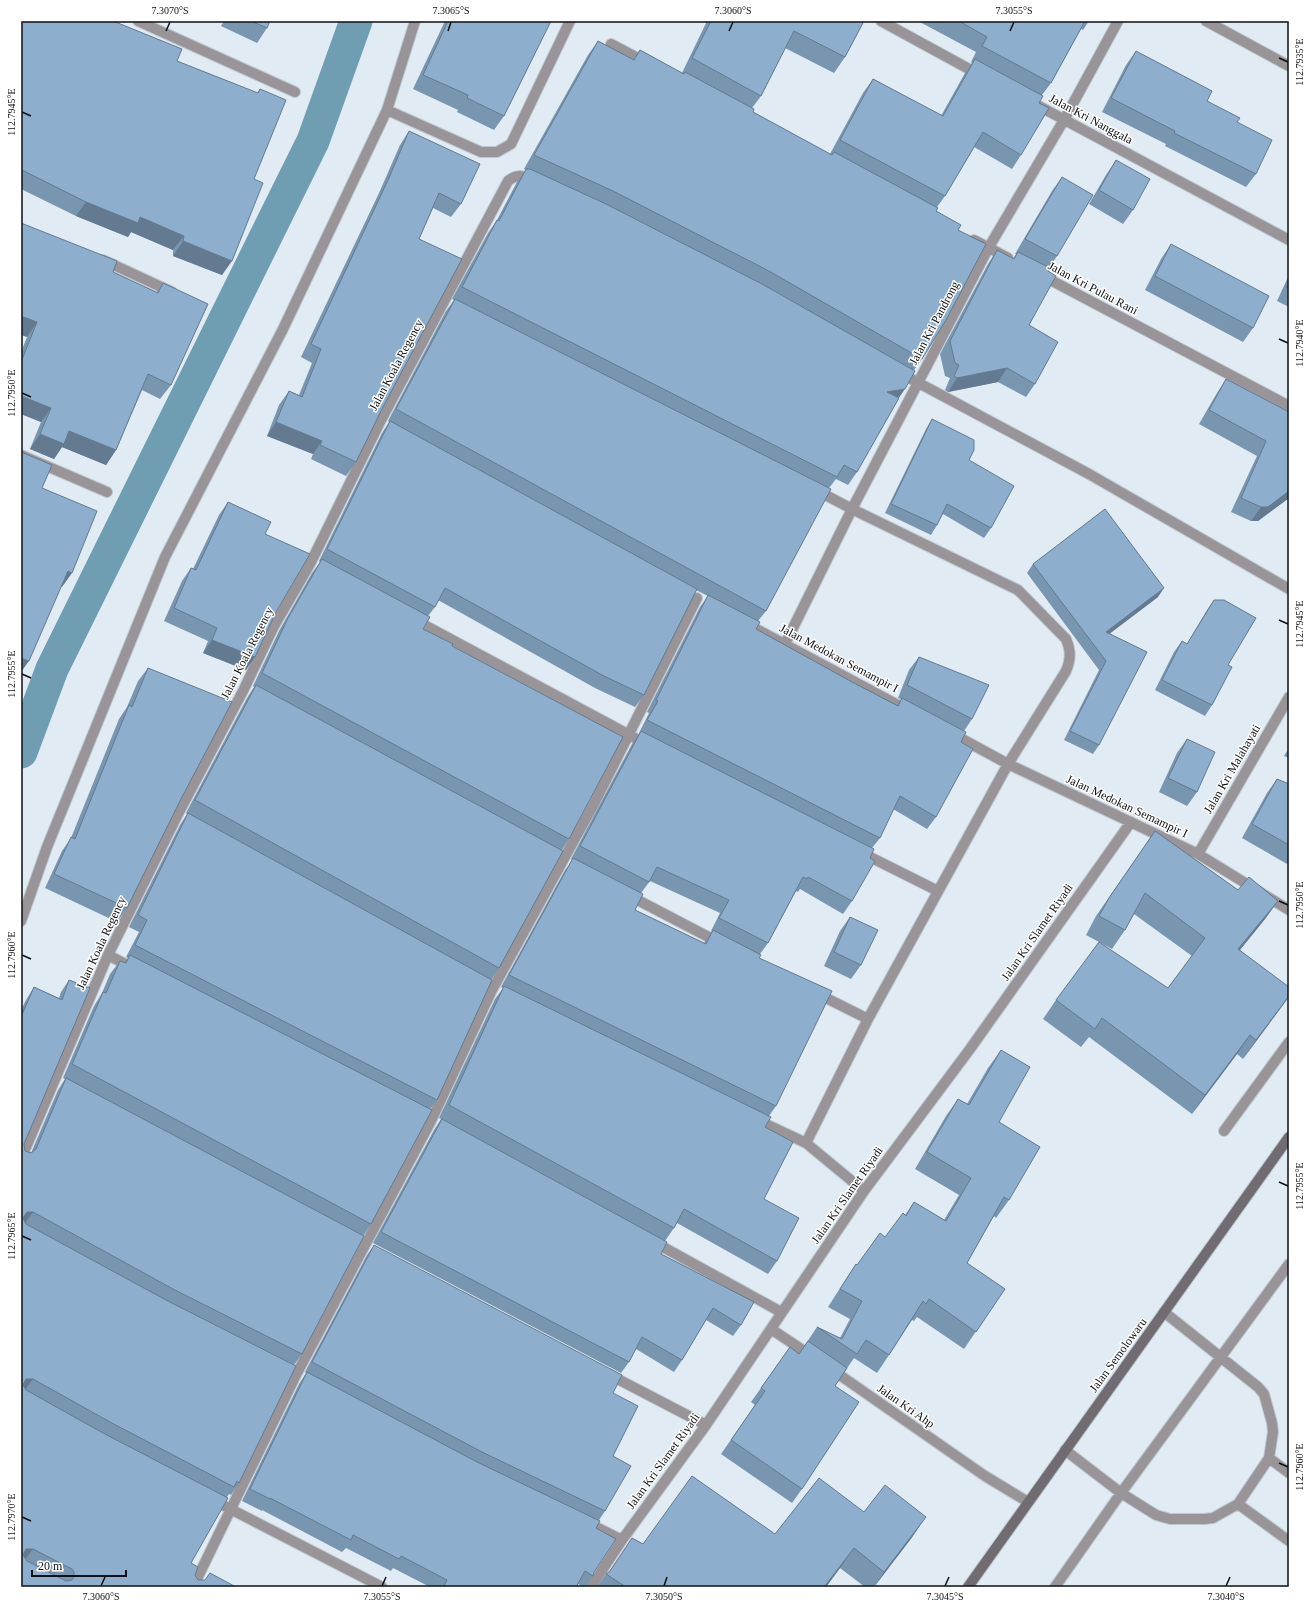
<svg xmlns="http://www.w3.org/2000/svg" width="1310" height="1608" font-family="'Times New Roman',serif">
  <rect width="100%" height="100%" fill="#e1ebf4"/>
  <g fill="none" stroke-linecap="round" stroke-linejoin="round">
    <path stroke="#6f9db1" stroke-width="33" d="M21 752 52 669 313 141 356 21"/>
    <g stroke="#bfc8d0" stroke-width="12">
      <path id="lane" d="M852 509 1018 590 1066 639C1071 651 1071 659 1066 671L1008 764"/>
    </g>
    <g stroke="#bfc8d0" stroke-width="12">
      <path id="street" d="M138 21 295 92
        M881 21 980 75
        M1206 21 1289 66
        M611 44 647 63
        M1035 104 1289 240
        M387 110 481 152H497L511 144 570 21
        M974 240 1008 258
        M103 260 172 292
        M1041 275 1289 406
        M900 373 1089 474 1289 589
        M21 455 107 492
        M816 490 852 509
        M413 619 635 738
        M745 623 909 711
        M785 644 852 509 989 247 1064 120 1118 21
        M951 733 1008 764 1198 854 1289 910
        M858 851 938 891
        M1198 854 1289 697
        M628 895 720 943
        M21 921 47 847 165 557 283 329 387 110 415 21
        M108 955 131 967
        M816 993 868 1019
        M755 1119 806 1143
        M1224 1131 1289 1042
        M21 1159 108 955 177 816 244 689 273 628 310 564 379 424 508 181C518 173 523 176 534 181
        M864 1191 806 1143 868 1019 1008 764
        M652 1241 781 1312
        M771 1329 813 1357
        M831 1369 985 1476 1028 1502
        M608 1374 706 1425
        M1065 1450 1121 1493 1156 1515 1170 1519H1204L1213 1518 1238 1504 1269 1458 1273 1432 1272 1423 1264 1394 1258 1387 1164 1312
        M1269 1458 1289 1473
        M211 1499 382 1587
        M1238 1504 1289 1541
        M586 1522 622 1540
        M193 1587 296 1375 431 1121 492 990 595 802 697 598
        M591 1587 622 1540 706 1425 864 1191 970 1049 1131 822
        M1055 1587 1121 1493 1289 1264"/>
    </g>
    <g stroke="#bfc8d0" stroke-width="12">
      <path id="secondary" d="M968 1587 1289 1137"/>
    </g>
    <use href="#lane" stroke="#989498" stroke-width="10"/>
    <use href="#street" stroke="#989498" stroke-width="10"/>
    <use href="#secondary" stroke="#716c72" stroke-width="10"/>
  </g>
  <path fill="#7996b0" fill-rule="evenodd" d="M21 21 177 61 257 93 260 89 254 179 222 275 173 256V250L131 232 128 237 76 216 21 189Z
    M224 21H270L267 28 257 43 221 26Z
    M445 21H551L504 116 494 130 457 112 458 110 413 89Z
    M707 21H864L845 57 834 73 785 48 761 96 752 108 753 112 830 154 863 93 873 79 941 116 965 73 972 63 971 62 976 52 918 21H1089L1083 30 1081 29 1051 83 1042 95 1021 155 1012 169 974 147 945 196 937 207 936 211 958 230 922 359 914 370 857 472 848 485 836 479 829 488 766 611 758 621 756 629 854 683 897 705 901 699 898 698 909 670 919 657 972 719 964 731 936 817 927 829 893 809 880 838 872 848 870 858 852 901 843 914 800 889 798 892 796 891 768 943 760 954 759 958 776 1106 769 1116 765 1127 764 1199 777 1261 768 1274 677 1223 674 1228 665 1241 661 1254 741 1325 733 1336 706 1320 682 1360 674 1372 636 1349 629 1362 621 1373 373 1243 434 1130 441 1119 439 1118 495 999 503 988 501 987 565 870 573 860 571 859 632 744 640 733H639L649 713 647 712 700 607 708 596 696 590 644 695 635 707 595 688 438 600 435 607 428 616 423 629 452 646 569 839 562 850 499 968 491 980 437 1100 430 1109 371 1224 363 1236 302 1354 294 1365 239 1483 231 1495 229 1494 227 1497 191 1563 195 1575 198 1580 21 1587V1010L26 1000 34 987 59 998 61 992 69 980 24 1144 25 1151 31 1153 58 1090 65 1079 63 1078 94 1006 102 993 110 974 120 961 124 963 128 958 126 957 139 932 129 927 180 825 187 814 186 813 247 698 254 687 253 686 279 631 312 573 320 562 319 561 382 433 389 422 388 421 446 311 454 300 452 299 488 233 497 220 517 182 526 170 524 169 588 55 598 41 633 59 640 50 682 73ZM650 881 720 913 711 931H712L704 943 635 910 641 893Z
    M1136 51 1207 101 1256 174 1246 187 1165 146 1166 144 1102 112 1126 65Z
    M409 131 461 204 451 217 433 208 419 239 383 407 356 462 346 476 311 459 313 454 267 436 279 405 289 391 299 395 312 363 301 357 379 193 400 145Z
    M1116 160 1133 210 1123 224 1089 204 1106 175Z
    M1062 177 1057 256 1049 268 1029 325 1035 384 1026 397 998 382 948 392 945 390 950 378 945 376 940 354 988 264 997 250 1013 259 1016 254H1015L1052 191Z
    M21 223 113 272 156 293 163 283 171 385 160 399 142 390 116 450 106 465 62 447 54 459 30 449 41 422 21 414V352L27 337Z
    M1171 244 1253 328 1243 342 1145 290 1161 259Z
    M1289 275V307L1277 301Z
    M1226 379 1289 412V498L1258 521H1251L1231 512 1257 456 1199 424 1217 393Z
    M932 419 969 460 991 528 984 538 943 514 937 525 931 535 885 513 926 429Z
    M228 502 265 534 276 612 246 670 203 653 208 641 164 621 182 581 191 568 193 569 219 515Z
    M1033 564 1158 597 1110 633 1099 745 1093 754 1064 740 1099 670 1027 573Z
    M1214 600 1228 665 1212 705 1205 716 1155 690 1174 652 1182 641 1187 644 1207 610Z
    M148 668 181 799 127 908 117 922 45 888 62 851 71 838 119 719 127 707 138 681Z
    M1187 739 1197 792 1187 806 1159 792 1177 753Z
    M1289 748V758L1284 756Z
    M1277 779 1289 784V861L1287 864 1242 838 1267 793Z
    M1155 831 1238 890 1278 901 1265 919 1240 950 1289 997 1243 1059 1237 1054 1192 1114 1089 1037 1081 1047 1043 1019 1056 1000 1168 988 1192 956 1134 914 1125 930 1112 949 1086 935 1096 916Z
    M850 917 861 965 851 979 824 966 840 931Z
    M1001 1050 999 1122 1009 1200 996 1218 994 1216 967 1263 1005 1289 964 1349 917 1317 914 1321 912 1320 889 1355 877 1373 854 1358 835 1386 802 1489 792 1503 721 1454 755 1405 751 1402 790 1347 799 1354 817 1327 840 1338 850 1319 828 1307 844 1282 856 1264 857 1265 885 1237 905 1215 914 1202 944 1220 959 1195 915 1169 946 1116 958 1099 967 1104 988 1068Z
    M374 1245 613 1393V1456L605 1511 599 1520 596 1528 593 1576 586 1587H583L578 1584 576 1587H430L393 1568 391 1571 346 1548 342 1552 262 1510V1511L242 1501 299 1384 306 1373 305 1372 367 1255Z
    M864 1512 913 1536 874 1587H865L840 1568 826 1587H597L606 1574 609 1572 632 1538 643 1544 775 1534Z"/>
  <path fill="#637a90" d="M86 202 140 217 184 236 173 250 131 232 128 237 76 216Z
    M183 241 232 261 222 275 173 256Z
    M21 316 37 322 27 337 21 335Z
    M1007 368 998 382 948 392 957 378Z
    M905 389 896 402 887 392Z
    M21 396 51 408 41 422 21 414Z
    M276 422 322 441 313 454 267 436Z
    M69 431 116 450 106 465 62 447 54 459 30 449 40 434Z
    M1289 491V498L1258 521H1251L1261 507Z
    M68 571 72 573 62 587 57 585Z
    M1164 588 1158 597 1100 641 1106 632Z
    M212 640 255 657 246 670 203 653Z
    M21 658 29 661 21 672Z
    M1278 901 1265 919 1225 968 1238 949Z
    M1289 997 1280 1009 1243 1059 1256 1040Z
    M1250 1035 1237 1054 1192 1114 1205 1095Z
    M27 1212H33L24 1224 21 1220Z
    M26 1379H33L24 1391 21 1386Z
    M926 1517 913 1536 874 1587 884 1572Z
    M854 1548 840 1568 826 1587H824Z
    M26 1549H33L24 1561 21 1557Z"/>
  <path fill="#8daecd" stroke="#637a90" fill-rule="evenodd" d="M21 21H113L182 49 177 61 258 93 260 89 286 100 254 179 263 183 232 261 183 241 184 236 140 217 138 223 86 202 22 170 21 172Z
    M251 21H270L267 28Z
    M448 21H551L504 116 467 98 468 95 423 75Z
    M711 21H864L845 57 794 31 761 96 692 58Z
    M959 21H1085L1051 83 982 46 987 37Z
    M598 41 634 60 640 50 684 74 685 72 754 109 753 112 832 155 834 152 938 208 936 211 961 225 958 230 986 244 946 320 922 359 769 271 613 191 534 155Z
    M1136 51 1212 91 1207 101 1240 118 1237 122 1272 140 1256 174 1174 133 1175 131 1111 98Z
    M975 59 1043 96 1039 103 1049 108 1021 155 983 132 945 196 840 140 873 79 943 116Z
    M409 131 480 164 461 204 439 193 419 239 462 259 383 407 356 462 320 445 322 441 276 422 289 391 302 397 321 349 311 344 388 180Z
    M1116 160 1150 179 1133 210 1099 190Z
    M526 169H530L606 204 762 284 915 371 905 389 887 392 899 398 857 472 844 465 837 477 462 287 497 220 499 221Z
    M1062 177 1093 195 1057 256 1025 239Z
    M21 223 117 261 113 272 158 293 163 283 208 304 171 385 148 374 116 450 69 431 64 444 40 434 51 408 21 396V362L37 322 21 316Z
    M1171 244 1269 296 1253 328 1155 276Z
    M997 250 1014 259 1018 252 1050 268 1048 271 1056 276 1029 325 1058 342 1035 384 1007 368 957 378 954 376 959 365 955 363 950 341Z
    M1289 282V288L1286 287Z
    M455 299 831 489 766 611 396 409Z
    M1226 379 1289 412V491L1268 507H1261L1241 498 1266 441 1209 410Z
    M932 419 974 440V450L969 460 1014 486 991 528 947 504 937 525 891 504Z
    M390 421 697 589 644 695 604 676 445 588 435 607 327 549Z
    M21 452 52 465 42 488 97 511 72 573 68 571 29 661 21 658Z
    M228 502 271 522 265 534 310 554 276 612 255 657 212 640 217 628 174 608 191 568 196 570Z
    M1105 509 1164 588 1106 632 1147 652 1099 745 1070 731 1106 661 1033 564Z
    M322 559 430 617 423 629 453 644 452 646 623 737 569 839 262 673 288 618Z
    M708 595 760 622 756 629 854 683 898 706 902 698 966 732 961 742 973 749 936 817 900 796 880 838 647 720 658 701 656 700Z
    M1214 600H1224L1256 618 1228 665 1232 667 1212 705 1162 680 1182 641 1187 644Z
    M919 657 989 685 972 719 907 685Z
    M148 668 232 702 181 799 127 908 54 874 71 837 75 839 129 705 132 707Z
    M256 685 563 851 499 968 195 800Z
    M641 731 874 849 870 858 875 861 852 901 808 877 807 879 803 877 768 943 719 918 729 900 657 867 649 882 580 846Z
    M1187 739 1215 752 1197 792 1168 778Z
    M1277 779 1289 784V845L1252 824Z
    M188 813 492 980 437 1100 135 945 147 920 138 915Z
    M1155 831 1238 890 1249 877 1278 901 1238 949 1289 987V996L1256 1040 1250 1035 1205 1095 1102 1018 1095 1029 1056 1000 1099 942 1168 988 1205 938 1145 893 1125 930 1099 916 1109 898Z
    M573 858 643 894 635 910 706 944 713 930 761 955 759 958 832 991 776 1106 509 975Z
    M850 917 878 930 861 965 834 952Z
    M130 955 432 1110 371 1224 72 1064 103 992 106 993 120 961 126 963Z
    M69 980 90 988 24 1144 25 1151 31 1153 36 1149 66 1078 364 1236 302 1354 173 1289 33 1212H27L23 1218 26 1224 166 1300 296 1366 239 1483 237 1481 234 1487 110 1422 33 1379H26L23 1385 26 1390 103 1433 228 1498 191 1563 198 1567 195 1575 198 1580H205L210 1573 236 1587H21V1017L34 987 62 1000ZM26 1549H33L72 1569 74 1572V1577L72 1580 66 1581 27 1561 23 1555Z
    M504 986 771 1117 765 1127 793 1142 764 1199 799 1218 777 1261 684 1209 674 1228 449 1105Z
    M1001 1050 1030 1067 999 1122 1040 1147 1009 1200 1004 1197 967 1263 1005 1289 976 1332 929 1299 926 1304 923 1301 889 1355 866 1340 857 1354 817 1327 842 1339 862 1301 840 1289 856 1264 857 1265 880 1233 885 1237 903 1213 906 1216 914 1202 946 1221 971 1178 927 1152 958 1099 969 1105Z
    M442 1119 667 1242 661 1254 754 1302 741 1325 713 1308 682 1360 642 1337 629 1362 381 1232Z
    M374 1245 622 1375 613 1393 638 1406 613 1456 631 1466 605 1511 482 1452 312 1362Z
    M808 1341 847 1368 835 1386 859 1402 802 1489 731 1440 765 1391 761 1388 790 1347 799 1354Z
    M307 1372 477 1462 600 1521 596 1528 616 1539 594 1572 593 1576 585 1571 576 1587H447L444 1586 447 1580 401 1556 399 1559 353 1535 351 1540 270 1498V1499L250 1489Z
    M692 1476 775 1534 819 1478 864 1512 885 1485 926 1517 884 1572 854 1548 824 1587H626L606 1574 610 1571 632 1538 643 1544Z"/>
  <path fill="none" stroke="#0d1014" stroke-width="1.5" d="M166 31 170 22M448 31 451 22M729 31 733 22M1010 31 1014 22M1279 58 1288 62M22 112 31 116M1279 339 1288 343M22 393 31 397M1279 620 1288 624M22 674 31 678M1279 901 1288 905M22 955 31 959M1279 1182 1288 1186M22 1236 31 1240M1279 1463 1288 1467M22 1517 31 1521M101 1586 105 1577M382 1586 386 1577M664 1586 667 1577M945 1586 949 1577M1226 1586 1230 1577"/>
  <g text-anchor="middle" stroke-width="3" stroke-linejoin="round" paint-order="stroke">
    <g font-size="12" fill="#0d1014" stroke="#fff">
      <text transform="translate(1091 119) rotate(28)" y="4">Jalan Kri Nanggala</text>
      <text transform="translate(1093 288) rotate(28)" y="4">Jalan Kri Pulau Rani</text>
      <text transform="translate(934 323) rotate(-62)" y="4">Jalan Kri Pandrong</text>
      <text transform="translate(396 365) rotate(-62)" y="4">Jalan Koala Regency</text>
      <text transform="translate(247 653) rotate(-63)" y="4">Jalan Koala Regency</text>
      <text transform="translate(839 658) rotate(28)" y="4">Jalan Medokan Semampir I</text>
      <text transform="translate(1232 769) rotate(-60)" y="4">Jalan Kri Malahayati</text>
      <text transform="translate(1127 806) rotate(25)" y="4">Jalan Medokan Semampir I</text>
      <text transform="translate(1037 932) rotate(-55)" y="4">Jalan Kri Slamet Riyadi</text>
      <text transform="translate(101 943) rotate(-65)" y="4">Jalan Koala Regency</text>
      <text transform="translate(847 1195) rotate(-55)" y="4">Jalan Kri Slamet Riyadi</text>
      <text transform="translate(1118 1355) rotate(-54)" y="4">Jalan Semolowaru</text>
      <text transform="translate(906 1406) rotate(35)" y="4">Jalan Kri Ahp</text>
      <text transform="translate(663 1461) rotate(-54)" y="4">Jalan Kri Slamet Riyadi</text>
    </g>
  </g>
  <rect width="1310" height="1608" fill="none" stroke="#ffffff" stroke-width="44"/>
  <path d="M32 1570v6h94v-6" fill="none" stroke="#0d1014" stroke-width="2"/>
  <text x="38" y="1570" font-size="12" fill="#0d1014" stroke="#ffffff" stroke-width="3" paint-order="stroke">20 m</text>
  <rect x="22" y="22" width="1266" height="1564" fill="none" stroke="#0d1014" stroke-width="1.5"/>
  <g font-size="10" text-anchor="middle" fill="#0d1014">
    <text x="170" y="14">7.3070°S</text>
    <text x="451" y="14">7.3065°S</text>
    <text x="733" y="14">7.3060°S</text>
    <text x="1014" y="14">7.3055°S</text>
    <text transform="translate(1299 62) rotate(-90)" y="4">112.7935°E</text>
    <text transform="translate(11 112) rotate(-90)" y="4">112.7945°E</text>
    <text transform="translate(1299 343) rotate(-90)" y="4">112.7940°E</text>
    <text transform="translate(11 393) rotate(-90)" y="4">112.7950°E</text>
    <text transform="translate(1299 624) rotate(-90)" y="4">112.7945°E</text>
    <text transform="translate(11 674) rotate(-90)" y="4">112.7955°E</text>
    <text transform="translate(1299 905) rotate(-90)" y="4">112.7950°E</text>
    <text transform="translate(11 955) rotate(-90)" y="4">112.7960°E</text>
    <text transform="translate(1299 1186) rotate(-90)" y="4">112.7955°E</text>
    <text transform="translate(11 1236) rotate(-90)" y="4">112.7965°E</text>
    <text transform="translate(1299 1467) rotate(-90)" y="4">112.7960°E</text>
    <text transform="translate(11 1517) rotate(-90)" y="4">112.7970°E</text>
    <text x="101" y="1600">7.3060°S</text>
    <text x="382" y="1600">7.3055°S</text>
    <text x="664" y="1600">7.3050°S</text>
    <text x="945" y="1600">7.3045°S</text>
    <text x="1226" y="1600">7.3040°S</text>
  </g>
</svg>
